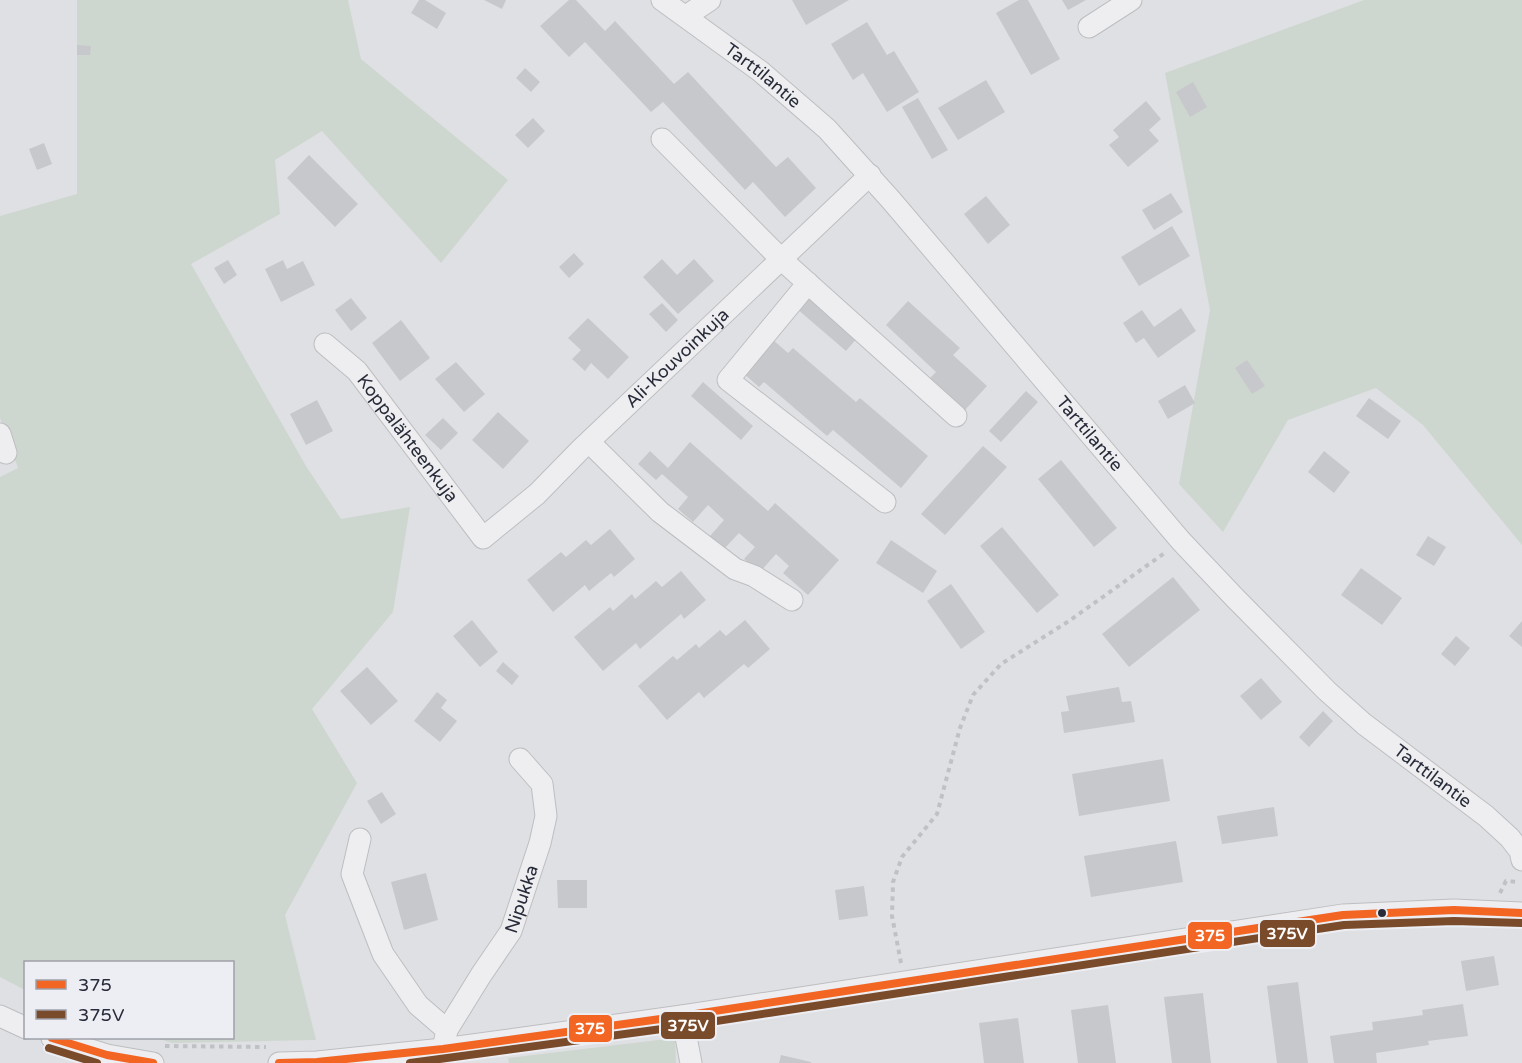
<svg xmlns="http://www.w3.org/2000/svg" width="1522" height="1063" font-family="'Varela Round',sans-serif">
  <rect width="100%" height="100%" fill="#dfe0e3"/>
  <path fill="#ced7cf" d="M77 0H348L361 59 508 180 441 263 322 131 275 160 280 214 191 264 306 466 341 519 410 507 393 612 312 709 357 783 285 915 316 1040 172 1043 156 1038H232V962H26L25 990 0 977V477L18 468 0 418V216L77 194Z
    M1364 0H1522V545L1423 425 1376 388 1288 420 1223 532 1179 484 1210 310 1165 73Z
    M675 1038 676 1063H509L508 1058Z"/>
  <path fill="#c7c8cc" d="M419 0H425L446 13 437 29 411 13Z
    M484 0H506L502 9Z
    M569 0H576L605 31 615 21 674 84 688 72 776 167 788 157 816 188 785 217 753 182 745 190 663 102 651 112 585 42 569 57 540 26Z
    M792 0H849L806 25Z
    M1019 0H1028L1060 59 1031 75 996 13Z
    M1062 0H1086L1068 10Z
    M867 22 887 55 894 51 919 92 887 112 863 73 853 80 831 44Z
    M77 45 91 46 90 55H77Z
    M525 68 540 82 531 92 516 78Z
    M986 80 1005 112 958 140 938 108Z
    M1193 82 1207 107 1190 117 1176 92Z
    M918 98 948 150 932 159 902 107Z
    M1146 101 1161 119 1149 130 1159 141 1128 167 1109 145 1119 137 1113 130Z
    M533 118 545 131 528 148 515 135Z
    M44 143 52 164 37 170 29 149Z
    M309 155 358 204 335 227 287 178Z
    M1171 193 1183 212 1154 230 1142 210Z
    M986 196 1010 225 988 244 964 214Z
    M1172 226 1190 256 1139 286 1121 257Z
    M574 253 584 264 569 278 559 267Z
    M662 259 677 275 694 259 714 281 678 314 643 277Z
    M228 260 237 275 224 284 214 268Z
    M283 260 287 269 303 261 315 285 281 302 265 269Z
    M808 294 858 337 846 351 796 308Z
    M351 298 367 318 351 331 335 310Z
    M908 301 960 348 953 355 987 386 965 410 930 378 936 372 886 325Z
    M662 303 678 320 666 332 649 314Z
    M1181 308 1196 331 1158 358 1144 338 1136 343 1123 323 1142 310 1154 327Z
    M588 318 629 357 608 379 591 363 585 371 572 359 581 350 568 338Z
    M401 320 430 358 400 381 372 343Z
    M772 339 788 353 793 348 856 402 860 398 928 456 901 488 833 430 827 436 764 382 759 387 743 373Z
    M1247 360 1265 386 1252 394 1235 368Z
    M456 362 485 394 464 412 435 379Z
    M703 382 753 426 741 440 691 396Z
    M1185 385 1195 403 1168 419 1158 401Z
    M1026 391 1038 402 1001 442 989 431Z
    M1369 398 1401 421 1388 439 1356 416Z
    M317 400 333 431 306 445 290 414Z
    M498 412 529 441 503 469 472 440Z
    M443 418 458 433 441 450 425 435Z
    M690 442 768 511 775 503 839 560 808 595 783 573 789 566 776 554 760 572 744 559 755 547 739 533 724 549 710 536 724 520 708 505 693 522 678 509 688 497 662 474 656 480 638 464 650 451 668 468Z
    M983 446 1007 467 945 535 921 514Z
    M1324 451 1350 472 1334 493 1308 472Z
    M1061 460 1117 528 1094 547 1038 479Z
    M1002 527 1059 595 1037 613 980 546Z
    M610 529 635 559 614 577 611 573 589 591 585 585 553 612 527 580 561 552 566 557 586 540 591 545Z
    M1428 536 1446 547 1434 566 1416 555Z
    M891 540 937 571 923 593 876 563Z
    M1361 568 1402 598 1382 625 1341 595Z
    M681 571 706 600 684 619 681 614 640 649 636 643 603 671 574 637 610 607 613 611 632 594 635 599 656 581 662 587Z
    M1173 577 1200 610 1129 667 1102 634Z
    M951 584 985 632 961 649 927 601Z
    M472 620 498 652 480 667 453 636Z
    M745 620 770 649 748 668 744 664 704 698 699 692 667 720 638 686 673 656 677 660 696 644 699 648 720 630 726 636Z
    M1522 621V647L1509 636Z
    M1456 636 1470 648 1455 666 1441 654Z
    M503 662 519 676 512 685 496 671Z
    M367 667 398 701 371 725 340 691Z
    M1261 678 1282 702 1261 720 1240 696Z
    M1119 687 1122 702 1131 701 1135 722 1064 733 1061 712 1069 711 1066 696Z
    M437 692 447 700 441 708 457 721 440 742 414 721Z
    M1323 711 1333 721 1309 747 1299 737Z
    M1163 759 1170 801 1079 816 1072 774Z
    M382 792 396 814 381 824 367 801Z
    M1274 807 1278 836 1222 844 1217 816Z
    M1176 841 1183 882 1091 897 1084 856Z
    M426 873 438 920 404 930 391 882Z
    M557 880H587V908H558Z
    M864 886 868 916 839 920 835 890Z
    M1494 956 1499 985 1466 991 1461 961Z
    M1298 982 1308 1063H1277L1267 986Z
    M1203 993 1211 1063H1172L1164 997Z
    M1463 1004 1468 1036 1428 1041 1429 1045 1376 1053 1377 1063H1334L1330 1036 1373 1030 1372 1022 1423 1015 1422 1010Z
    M1108 1005 1116 1063H1078L1071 1010Z
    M1018 1018 1024 1063H984L979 1023Z
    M781 1055 811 1062V1063H779Z"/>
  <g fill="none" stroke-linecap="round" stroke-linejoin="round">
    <g stroke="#bdbec1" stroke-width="23">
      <g id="minor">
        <path id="s1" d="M662 0 760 71 827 129 891 200 1181 541 1235 598 1327 691 1364 724 1486 816 1510 838 1520 851 1522 860"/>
        <path d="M686 16 710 0"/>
        <path d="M1089 27 1131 0"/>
        <path d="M662 139 782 260 956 416"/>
        <path d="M808 283 728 380 885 502"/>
        <path id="s2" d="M325 344 357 371 483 538 537 494 581 449 870 175"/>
        <path d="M0 434 6 453"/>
        <path d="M589 442 660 512 735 569 754 576 792 600"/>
        <path d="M360 839 352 874 383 954 418 1005 447 1030"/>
        <path d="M0 1016 26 1028"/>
        <path d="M682 1016 691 1063"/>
        <path d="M52 1038 107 1055 153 1063"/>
        <path id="s3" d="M443 1049 447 1030 481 975 511 931 540 843 546 816 542 784 520 759"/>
        <path d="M279 1063 317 1062 443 1049 682 1016 1343 915 1454 910 1522 913"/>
      </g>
    </g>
    <path stroke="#c0c1c6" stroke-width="4" stroke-dasharray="4.5 4.5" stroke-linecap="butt" d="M1500 893 1506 881 1518 882
      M901 963 892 916 893 882 902 857 937 814 960 728 973 695 1001 664 1069 621 1166 552
      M165 1046 266 1047"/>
    <use href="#minor" stroke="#eeeef0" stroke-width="21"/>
    <g stroke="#eceef3" stroke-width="12">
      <path id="bus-1" d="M52 1038 107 1055 153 1063
        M279 1063 317 1062 443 1049 682 1016 1343 915 1454 910 1522 913"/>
    </g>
    <g stroke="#eceef3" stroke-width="12">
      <path id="bus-2" d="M49 1048 97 1063
        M410 1063 684 1026 1344 925 1454 921 1522 923"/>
    </g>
    <use href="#bus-1" stroke="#f26522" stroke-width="8"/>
    <use href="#bus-2" stroke="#7a4b2a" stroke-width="8"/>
  </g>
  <circle fill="#282c3a" stroke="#eceef3" stroke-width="2" cx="1382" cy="913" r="5"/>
  <g text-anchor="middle" stroke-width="4.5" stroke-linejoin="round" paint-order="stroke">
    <g font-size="18" fill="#282c3a" stroke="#eceef3">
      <text dy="6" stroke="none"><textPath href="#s1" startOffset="126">Tarttilantie</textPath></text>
      <text dy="6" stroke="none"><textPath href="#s2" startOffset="516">Ali-Kouvoinkuja</textPath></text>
      <text dy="6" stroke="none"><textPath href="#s1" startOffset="612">Tarttilantie</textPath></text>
      <text dy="6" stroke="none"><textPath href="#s2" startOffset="126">Koppalähteenkuja</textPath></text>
      <text dy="6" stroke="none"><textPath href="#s1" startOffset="1098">Tarttilantie</textPath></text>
      <text dy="6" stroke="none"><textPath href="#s3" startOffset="171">Nipukka</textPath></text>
    </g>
  </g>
  <g stroke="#eceef3" stroke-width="2">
    <rect x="1259" y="919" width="57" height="29" rx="6" fill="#7a4b2a"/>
    <rect x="1187" y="921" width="46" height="29" rx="6" fill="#f26522"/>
    <rect x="660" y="1011" width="56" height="29" rx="6" fill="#7a4b2a"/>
    <rect x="568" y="1014" width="45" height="29" rx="6" fill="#f26522"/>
  </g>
  <g font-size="16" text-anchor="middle" font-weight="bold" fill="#fff">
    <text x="1287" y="939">375V</text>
    <text x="1210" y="941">375</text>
    <text x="688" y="1031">375V</text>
    <text x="590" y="1034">375</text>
  </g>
  <rect x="24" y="961" width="210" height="78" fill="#eceef3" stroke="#9ea0a9" stroke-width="1.5"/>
  <rect x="36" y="980" width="30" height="9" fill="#f26522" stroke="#9ea0a9" stroke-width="1.5"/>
  <text x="78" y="991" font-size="18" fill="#282c3a">375</text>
  <rect x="36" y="1010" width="30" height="9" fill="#7a4b2a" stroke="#9ea0a9" stroke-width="1.5"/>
  <text x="78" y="1021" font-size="18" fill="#282c3a">375V</text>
</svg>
